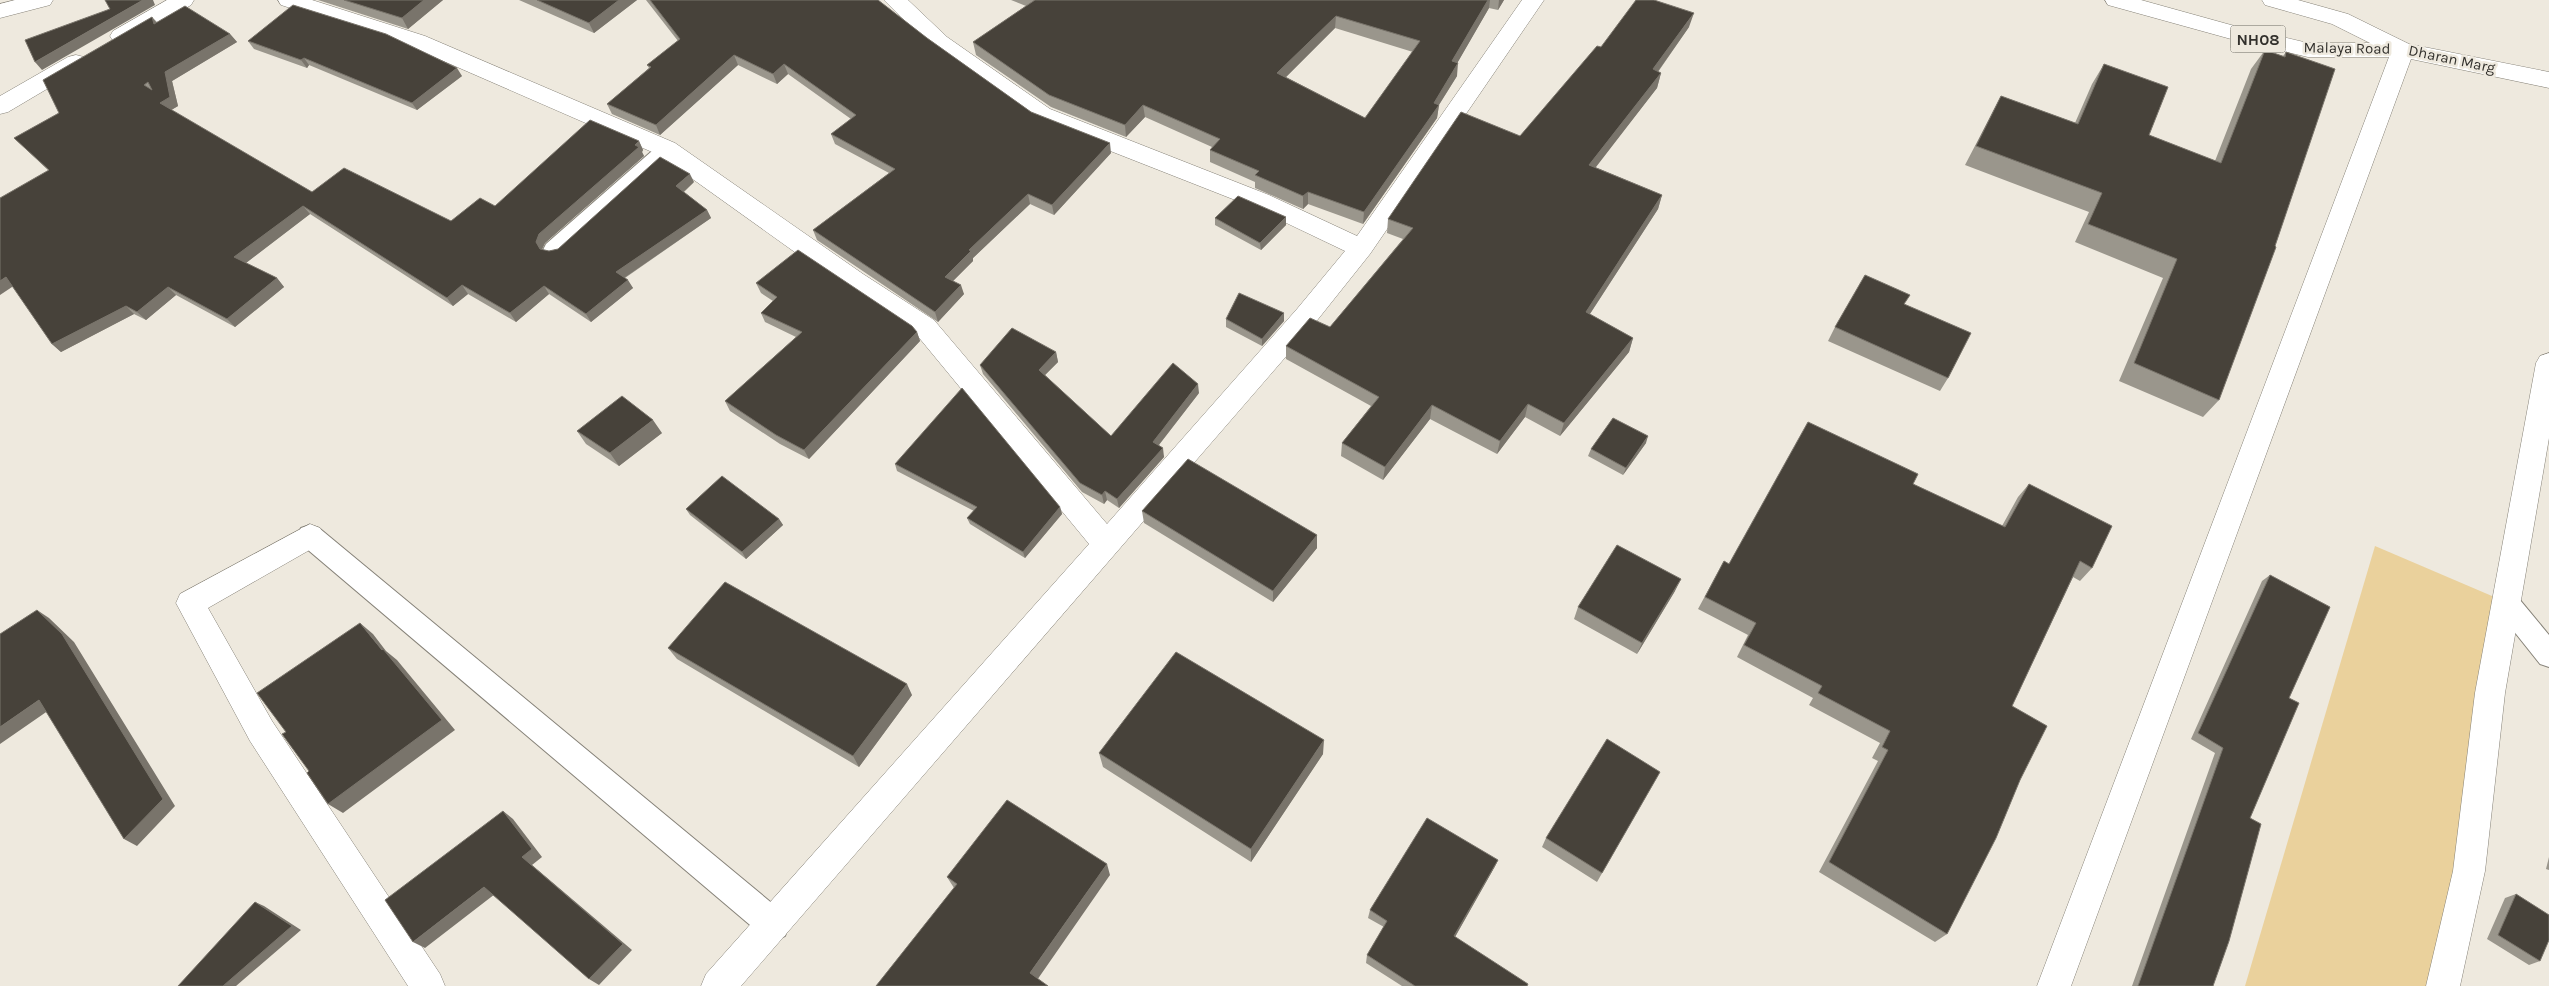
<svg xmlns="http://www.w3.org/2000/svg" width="2549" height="986" font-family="Karla,sans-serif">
  <rect width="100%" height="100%" fill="#eee9de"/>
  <path fill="#ead19c" d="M2375 546 2506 602 2443 986H2245Z"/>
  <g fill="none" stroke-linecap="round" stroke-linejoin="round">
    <g stroke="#868278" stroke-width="2">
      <path id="service" d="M667 142 674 144 678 149 674 154 562 256 554 258 546 256 543 250 546 244 660 144Z
        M310 525 319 528 785 914 789 925 785 936 774 940 763 936 301 544 297 536 301 528Z
        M2506 590 2515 594 2549 635V667L2540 664 2497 610 2493 602 2497 594Z"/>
    </g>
    <g stroke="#868278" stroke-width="1">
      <path id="minor" d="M167 0H194L191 5 129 41 121 43 113 41 110 36 113 31Z
        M278 0H312L425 36 675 143 863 274 934 320 1107 524 1297 309 1345 251 1253 207 1034 121 931 47 884 0H908L947 37 1050 109 1269 195 1357 236 1522 0H1544L1370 254 1315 323 741 986H701L706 974 1089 544 916 334 845 288 659 155 409 46 281 5Z
        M76 55 84 57 87 62 84 67 8 112 0 114V96L68 57Z
        M2549 353V438L2505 693 2485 871 2460 986H2426L2453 871 2475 693 2536 363 2540 356Z
        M310 524 320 528 324 536 320 544 208 608 272 721 440 974 445 986H408L250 741 176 603 180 594Z"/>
    </g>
    <g stroke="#868278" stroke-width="1">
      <path id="primary" d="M15 0H53L50 5 0 18V4Z
        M2105 0H2141L2231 25 2308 43H2370L2332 24 2265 5 2262 0H2298L2348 14 2409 44 2549 72V88L2411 59 2071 986H2037L2389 57H2308L2231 39 2108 5Z"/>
    </g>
    <use href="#service" fill="#fff" fill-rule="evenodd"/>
    <use href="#minor" fill="#fff" fill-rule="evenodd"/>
    <use href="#primary" fill="#fff" fill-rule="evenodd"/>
  </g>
  <path fill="#9a968c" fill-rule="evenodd" d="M318 0H443L408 29Z
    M519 0H637L594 33Z
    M646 0H878L927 38 1031 112 1111 153 1054 215 1030 204 973 258V261L953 281 964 294 938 322 817 240 813 230 889 173 835 144 831 134 851 119 788 74 777 84 738 65 660 135 612 114 607 104 649 68 647 65 678 41Z
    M1011 0H1504L1498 10 1489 8 1457 63V76L1439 105 1437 118 1363 224 1308 204 1303 209 1255 188V182L1210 162V150L1212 147 1145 117 1126 137 1051 107 976 55 973 42 1026 6ZM1335 28 1413 52 1365 118 1286 77Z
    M152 17 157 22 230 34 237 42 172 81 178 106 171 110 312 192 451 221 495 206 639 141 643 150 642 152 644 156 545 243 542 250 549 251 558 249 694 182 684 192 707 210 711 218 625 278 633 288 591 322 549 294 516 322 468 294 453 306 310 214 246 263 277 278 284 287 235 327 176 295 146 320 134 314 61 352 52 344 49 171 14 138 59 113Z
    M1689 27 1658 72 1661 73 1657 88 1595 167 1662 195 1658 209 1590 314 1633 338 1629 352 1560 436 1525 417 1497 454 1430 419 1383 480 1341 456 1342 443 1371 406 1286 359V346L1330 327 1403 239 1387 233 1388 219 1520 136 1601 47Z
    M248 41 462 76 417 110 309 65 307 68 254 49Z
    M2265 50 2283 56 2286 52 2219 400 2203 417 2119 381 2163 278 2075 242 2089 212 1965 165 2001 96 2075 123 2092 84 2104 64 2149 135 2215 161 2251 69Z
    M1286 217V225L1261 250 1215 225V218Z
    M756 283 917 332 920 341 809 459 780 444 730 411 725 401 796 337 765 322 761 313 773 301 761 293Z
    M1904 304 1948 378 1940 391 1828 341 1835 327Z
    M1226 319 1284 321 1262 346 1226 327Z
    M1056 352 1058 362 1045 375 1111 436 1199 393 1159 445 1164 457 1119 508 1107 500 1104 504 1082 492 983 374 980 365Z
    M577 431 662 433 619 466 586 444Z
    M1646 443 1623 475 1588 456 1591 449Z
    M895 464 1060 507 1062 514 1025 558 970 524 967 518 974 511 897 471Z
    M1913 484 2002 526 2018 497 2029 484 2092 568 2080 581 2073 577 2012 706 2020 780 1947 934 1935 942 1819 872 1878 761 1872 758 1880 743 1809 705 1813 698 1737 657 1748 635 1698 609 1724 561 1729 564Z
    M686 509 779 519 783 525 746 559 690 515Z
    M1142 511 1317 535V548L1273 602 1144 523Z
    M2270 575 2289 698 2250 818 2213 986H2132L2215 753 2191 739 2262 581Z
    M1675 591 1637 654 1574 619 1578 607Z
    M668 648 912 695 859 767 677 659Z
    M1099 753 1323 754 1251 862 1103 767Z
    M1660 772 1597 882 1542 847 1546 838Z
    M2549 857V870L2546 869Z
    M1498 860 1494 868 1455 937 1527 986H1402L1366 963 1367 955 1384 927 1368 918 1370 910Z
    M1110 875 876 986 954 888 947 877Z
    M2516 894 2540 961 2529 965 2487 939 2505 898Z"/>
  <path fill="#79746b" d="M143 0H153L155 5 42 70 35 62Z
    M424 0H443L408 29 402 18Z
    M619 0H637L594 33 589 23Z
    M1488 0H1490L1489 8 1451 74 1452 61Z
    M1499 0H1504L1498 10Z
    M1694 13 1689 27 1649 84 1653 69Z
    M1336 16 1335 28 1277 86V73Z
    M152 17 159 26 154 24Z
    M230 34 237 42 172 81 178 106 168 112 160 103 165 72Z
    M734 55 738 65 660 135 656 125Z
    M304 58 309 65 307 68 301 60Z
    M1458 63 1457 76 1435 111 1439 105 1437 118 1363 224 1364 212Z
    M784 64 788 74 777 84 773 74Z
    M457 68 462 76 417 110 412 103Z
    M1661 73 1657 88 1586 180 1589 165Z
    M1143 105 1145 117 1126 137 1125 125Z
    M639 141 643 150 642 152 644 156 545 243 541 251 536 242 539 234Z
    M1110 143 1111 153 1054 215 1052 205Z
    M690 174 694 182 680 195 676 186Z
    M1308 192V204L1303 209V196Z
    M1028 194 1030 204 973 258V261L948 286 945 277 969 250Z
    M1662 195 1658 209 1582 326 1586 312Z
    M303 206 310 214 242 266 234 257Z
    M707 210 711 218 621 280 616 272Z
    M1286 217V225L1261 250 1260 243Z
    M6 277 15 285 0 295V281Z
    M277 278 284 287 235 327 227 319Z
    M628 280 633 288 591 322 586 314Z
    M462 285 468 294 453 306 447 298Z
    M961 285 964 294 938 322 935 312Z
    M544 286 549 294 516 322 510 313Z
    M168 287 176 295 146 320 137 312Z
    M126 306 134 314 61 352 52 344Z
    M1284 313V321L1262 346V339Z
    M917 332 920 341 809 459 804 450Z
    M1633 338 1629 352 1560 436 1564 423Z
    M1056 352 1058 362 1041 379 1039 370Z
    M1198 384 1199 393 1154 451 1153 442Z
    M1528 404 1525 417 1497 454 1500 441Z
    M1432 405 1430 419 1383 480 1385 467Z
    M653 420 662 433 619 466 610 453Z
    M1648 436 1646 443 1623 475 1626 468Z
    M1163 448 1164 457 1119 508 1117 499Z
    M1105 491 1107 500 1104 504 1102 495Z
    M1060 507 1062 514 1025 558 1023 552Z
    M779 519 783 525 746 559 742 552Z
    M1317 535V548L1273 602V591Z
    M1681 579 1675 591 1637 654 1642 643Z
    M37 610 49 618 74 642 175 806 137 846 124 839Z
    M360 623 373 634 386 651 397 660 455 730 343 813 328 804 382 650Z
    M907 684 912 695 859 767 853 756Z
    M39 700 52 708 0 744V727Z
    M1324 740 1323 754 1251 862V849Z
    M503 811 513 819 542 857 532 865 632 950 599 985 589 979 522 857Z
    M1498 860 1494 868 1451 944 1454 936Z
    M1107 864 1110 875 1035 983 1030 973Z
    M484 887 495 894 425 948 413 942Z
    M255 902 264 906 301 930 236 986H223Z"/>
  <path fill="#47423a" stroke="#79746b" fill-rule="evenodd" d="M105 0H143L35 62 25 40 110 9Z
    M344 0H424L402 18Z
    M537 0H619L589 23Z
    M650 0H878L927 38 1031 112 1110 143 1052 205 1028 194 969 250 971 251 945 277 961 285 935 312 813 230 895 169 831 134 856 115 784 64 773 74 734 55 656 125 607 104 651 67 647 65 680 39Z
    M1035 0H1488L1452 61 1458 63 1434 103 1439 105 1364 212 1308 192 1303 196 1255 175 1259 171 1210 150 1220 139 1143 105 1125 125 1049 95 973 42ZM1336 16 1420 41 1365 118 1277 73Z
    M1636 0H1654L1694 13 1653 69 1661 73 1589 165 1662 195 1586 312 1633 338 1564 423 1528 404 1500 441 1432 405 1385 467 1342 443 1379 397 1286 346 1310 318 1330 327 1413 228 1388 219 1461 112 1520 136 1597 46 1601 47Z
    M293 5 386 34 457 68 412 103 304 58 301 60 248 41Z
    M185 6 230 34 165 72 170 97 160 103 312 192 344 168 451 221 480 198 495 206 590 120 639 141 635 145 639 147 539 234 536 242 540 249 549 251 558 249 660 157 690 174 676 186 707 210 616 272 628 280 586 314 544 286 510 313 462 285 447 298 303 206 234 257 277 278 227 319 168 287 137 312 126 306 52 344 6 277 0 281V198L49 170 14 138 59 113 43 80 152 17 154 24ZM148 82 152 90 144 85Z
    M2265 50 2285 57 2286 52 2335 69 2275 246 2276 247 2219 400 2134 363 2177 259 2088 224 2102 193 1976 146 2001 96 2078 124 2104 64 2168 87 2149 135 2221 163Z
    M1238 196 1286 217 1260 243 1215 218Z
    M798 250 912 326 917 332 804 450 776 435 725 401 802 332 761 313 777 297 756 283Z
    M1865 275 1910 295 1904 304 1971 333 1948 378 1835 327Z
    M1239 293 1284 313 1262 339 1226 319Z
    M1012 328 1056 352 1039 370 1111 436 1173 363 1198 384 1153 442 1163 448 1117 499 1105 491 1102 495 1080 483 980 365Z
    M962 388 1060 507 1023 552 967 518 977 507 895 464Z
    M622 396 653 420 610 453 577 431Z
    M1613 418 1648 436 1626 468 1591 449Z
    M1808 422 1918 474 1913 484 2005 527 2029 484 2112 526 2092 568 2080 561 2012 706 2047 726 2020 780 1996 838 1947 934 1829 862 1888 750 1882 747 1890 731 1818 693 1822 686 1744 645 1756 623 1705 597 1724 561 1729 564Z
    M1188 459 1317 535 1273 591 1142 511Z
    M722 476 779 519 742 552 686 509Z
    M1617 545 1681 579 1642 643 1578 607Z
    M2270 575 2330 607 2289 698 2299 703 2250 818 2261 824 2229 941 2213 986H2138L2223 748 2198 733Z
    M725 582 907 684 853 756 668 648Z
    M37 610 62 634 163 799 124 839 39 700 0 727V634Z
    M360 623 382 650 383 649 442 720 328 804 307 773 309 771 282 734 286 732 257 693Z
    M1176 652 1324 740 1251 849 1099 753Z
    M1607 739 1660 772 1602 873 1546 838Z
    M1007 800 1107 864 1030 973 1048 986H876L957 884 947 877Z
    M503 811 532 849 522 857 623 944 589 979 484 887 413 942 385 900Z
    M1427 818 1498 860 1454 936 1528 984 1527 986H1415L1367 955 1387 921 1370 910Z
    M2516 894 2549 915V940L2540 961 2498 935Z
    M255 902 292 926 223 986H178Z"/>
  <g text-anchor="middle" stroke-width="5" stroke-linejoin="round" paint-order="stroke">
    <g font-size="15" fill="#32302c" stroke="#eee9de">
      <text transform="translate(2347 48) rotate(1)" y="5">Malaya Road</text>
      <text transform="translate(2452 59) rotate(12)" y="5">Dharan Marg</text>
    </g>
    <rect fill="#eee9de" stroke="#6a6861" stroke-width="1" x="2230.5" y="25.5" width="55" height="27" rx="4"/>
    <g font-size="16" font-weight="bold" fill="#32302c">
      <text x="2258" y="45">NH08</text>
    </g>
  </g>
</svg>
